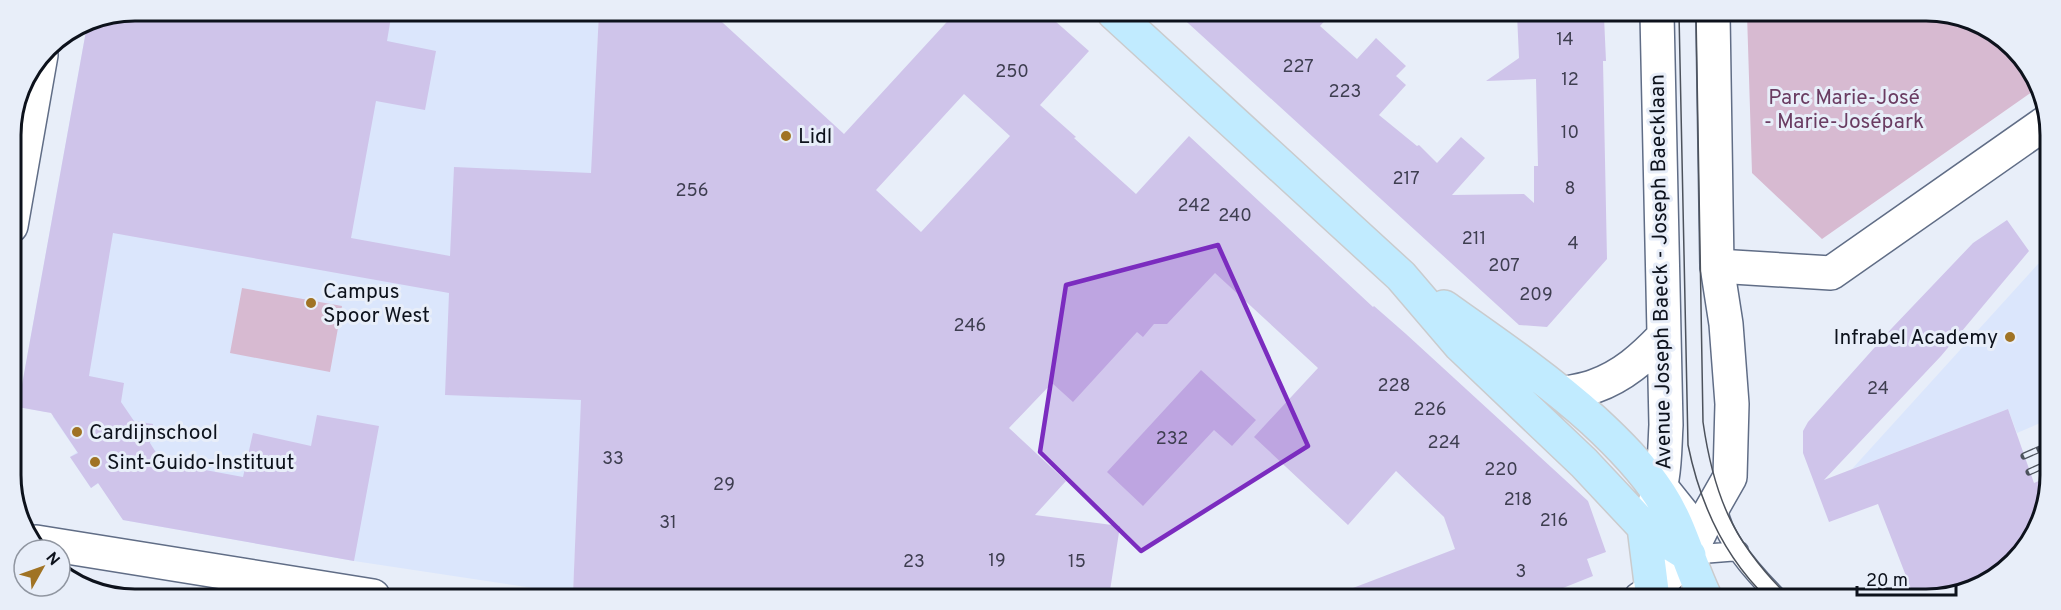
<svg xmlns="http://www.w3.org/2000/svg" width="2061" height="610" font-family="Overpass,sans-serif">
  <rect width="100%" height="100%" fill="#e8eef9"/>
  <path fill="#dbe6fc" d="M135 11 599 12 573 594 354 561 123 520 99 483 91 488 70 457 77 452 53 417 54 411 46 412 18 407 88 20Z
    M2047 261V420L2017 433 2008 409 1852 469 2038 264Z
    M75 580 174 596 103 595Z"/>
  <path fill="#d7bad1" d="M1747 14 1958 15 2014 47 2036 89 1822 239 1752 173Z
    M242 288 342 306 330 372 230 353Z"/>
  <path fill="#cfc4ea" fill-rule="evenodd" d="M135 10 392 11 387 41 436 51 425 110 376 101 351 238 450 256 454 167 591 173 599 12H711L844 134 956 12 1046 13 1089 51 1040 105 1076 137 1074 138 1136 194 1189 136 1373 307 1374 306 1406 334 1588 501 1606 552 1587 559 1593 576 1538 598H1332V596L1455 549 1444 517 1396 471 1348 525 1254 437 1318 368 1215 273 1167 324H1154L1143 337 1137 332 1073 402 1052 383 1009 428 1066 481 1035 515 1120 526 1109 597 592 596 573 594 581 400 445 395 449 293 113 233 89 376 124 383 121 402 134 421 153 424 150 443 162 462 243 477 253 433 311 446 317 415 379 426 354 561 123 520 98 483 91 488 70 457 78 453 51 413 18 407 88 20ZM964 94 1010 136 921 232 876 190Z
    M1177 13H1332L1320 26 1357 59 1376 38 1406 66 1396 76 1406 85 1379 115 1417 146 1419 145 1437 163 1461 137 1485 158 1452 195 1524 194 1534 203V166H1538L1536 79 1486 81 1519 58 1517 14H1593L1597 17H1604L1606 61H1603L1607 259 1547 327 1519 325Z
    M2007 220 2029 251 1941 356 1824 480 2008 409 2034 483 2046 478V507L2008 569 1934 599H1915L1878 504 1829 522 1803 453V431L1808 422 1892 328 1973 243Z
    M1201 370 1256 420 1232 446 1214 430 1143 506 1107 472Z"/>
  <g fill="none" stroke-linecap="round" stroke-linejoin="round">
    <g stroke="#606d86" stroke-width="21">
      <path id="lane" d="M1669 485 1693 515 1709 528
        M1718 501C1716 534 1757 577 1779 599
        M1689 555 1739 551"/>
    </g>
    <g stroke="#606d86" stroke-width="36">
      <path id="street" d="M11 226 41 55
        M1717 266 1831 273 2048 121
        M36 542 373 596
        M1640 599 1651 592 1689 555"/>
    </g>
    <g stroke="#606d86" stroke-width="36">
      <path id="secondary" d="M1563 394C1574 391 1585 390 1595 386 1623 376 1643 358 1663 337
        M1650 514C1666 483 1664 459 1666 425L1657 14
        M1689 555 1709 514 1730 477 1732 404 1726 324 1717 266 1713 14"/>
    </g>
    <g stroke="#cacbcd" stroke-width="36">
      <path id="primary" d="M1114 13 1401 276 1460 345 1584 463 1644 527 1689 555
        M1444 307C1495 343 1546 378 1593 420 1618 443 1641 466 1660 495 1681 527 1689 565 1706 599
        M1644 527 1653 599"/>
    </g>
    <use href="#lane" stroke="#fff" stroke-width="18"/>
    <use href="#street" stroke="#fff" stroke-width="33"/>
    <use href="#secondary" stroke="#fff" stroke-width="33"/>
    <use href="#primary" stroke="#c1ebff" stroke-width="33"/>
    <path stroke="#4c525c" stroke-width="1.5" d="M1679 14 1688 445C1700 504 1724 557 1768 599
      M1696 14 1703 422C1714 499 1735 545 1791 599"/>
    <g stroke="#4c525c" stroke-width="7">
      <path id="rail" d="M2024 456 2047 446
        M2029 472 2047 464"/>
    </g>
    <use href="#rail" stroke="#e8eef9" stroke-width="4.5" stroke-dasharray="14" stroke-linecap="butt"/>
  </g>
  <path fill="#7b2cbf" fill-opacity="0.2" stroke="#7b2cbf" stroke-width="4.5" stroke-linejoin="round" d="M1218 245 1308 446 1141 551 1040 452 1066 285Z"/>
  <g fill="#a07324" stroke="#e8eef9" stroke-width="2">
    <circle cx="786" cy="136" r="6"/>
    <circle cx="311" cy="303" r="6"/>
    <circle cx="2010" cy="337" r="6"/>
    <circle cx="77" cy="432" r="6"/>
    <circle cx="95" cy="462" r="6"/>
  </g>
  <g text-anchor="middle" stroke-width="6" stroke-linejoin="round" paint-order="stroke">
    <g font-size="18" fill="#3e3e50">
      <text x="1565" y="45">14</text>
      <text x="1298" y="72">227</text>
      <text x="1012" y="77">250</text>
      <text x="1570" y="85">12</text>
      <text x="1345" y="97">223</text>
      <text x="1570" y="138">10</text>
      <text x="1406" y="184">217</text>
      <text x="1570" y="194">8</text>
      <text x="692" y="196">256</text>
      <text x="1194" y="211">242</text>
      <text x="1235" y="221">240</text>
      <text x="1474" y="244">211</text>
      <text x="1573" y="249">4</text>
      <text x="1504" y="271">207</text>
      <text x="1536" y="300">209</text>
      <text x="970" y="331">246</text>
      <text x="1394" y="391">228</text>
      <text x="1878" y="394">24</text>
      <text x="1430" y="415">226</text>
      <text x="1172" y="444">232</text>
      <text x="1444" y="448">224</text>
      <text x="613" y="464">33</text>
      <text x="1501" y="475">220</text>
      <text x="724" y="490">29</text>
      <text x="1518" y="505">218</text>
      <text x="1554" y="526">216</text>
      <text x="668" y="528">31</text>
      <text x="997" y="566">19</text>
      <text x="914" y="567">23</text>
      <text x="1077" y="567">15</text>
      <text x="1521" y="577">3</text>
    </g>
    <g font-size="21" fill="#6a3c62" stroke="#e8eef9">
      <text x="1844" y="104">Parc Marie-José<tspan x="1844" dy="24">- Marie-Josépark</tspan></text>
    </g>
    <g font-size="21" fill="#0d121c" stroke="#e8eef9" text-anchor="start">
      <text x="798" y="143">Lidl</text>
      <text x="323" y="298">Campus<tspan x="323" dy="24">Spoor West</tspan></text>
      <text x="1998" y="344" text-anchor="end">Infrabel Academy</text>
      <text x="89" y="439">Cardijnschool</text>
      <text x="107" y="469">Sint-Guido-Instituut</text>
    </g>
    <g font-size="21" fill="#0d121c" stroke="#e8eef9">
      <text transform="translate(1660 272) rotate(-91)" y="7">Avenue Joseph Baeck - Joseph Baecklaan</text>
    </g>
  </g>
  <path d="M0 0H2061V610H0ZM135 21H1926A114 114 0 0 1 2040 135V475A114 114 0 0 1 1926 589H135A114 114 0 0 1 21 475V135A114 114 0 0 1 135 21Z" fill="#e8eef9" fill-rule="evenodd"/>
  <path fill="none" stroke="#0d121c" stroke-width="3" d="M135 21H1926A114 114 0 0 1 2040 135V475A114 114 0 0 1 1926 589H135A114 114 0 0 1 21 475V135A114 114 0 0 1 135 21Z"/>
  <g transform="translate(42 568) rotate(50)"><circle r="28" fill="#e8eef9" stroke="#9096a1" stroke-width="1.5"/>
  <path d="M0-4.5L10 22L0 15L-10 22Z" fill="#a07324"/>
  <text y="-9" font-size="16" font-weight="bold" text-anchor="middle" fill="#0d121c">N</text>
  </g>
  <path d="M1857 586v9h99v-9" fill="none" stroke="#0d121c" stroke-width="3"/>
  <text x="1866" y="586" font-size="18" fill="#0d121c" stroke="#e8eef9" stroke-width="4.5" paint-order="stroke">20 m</text>
</svg>
